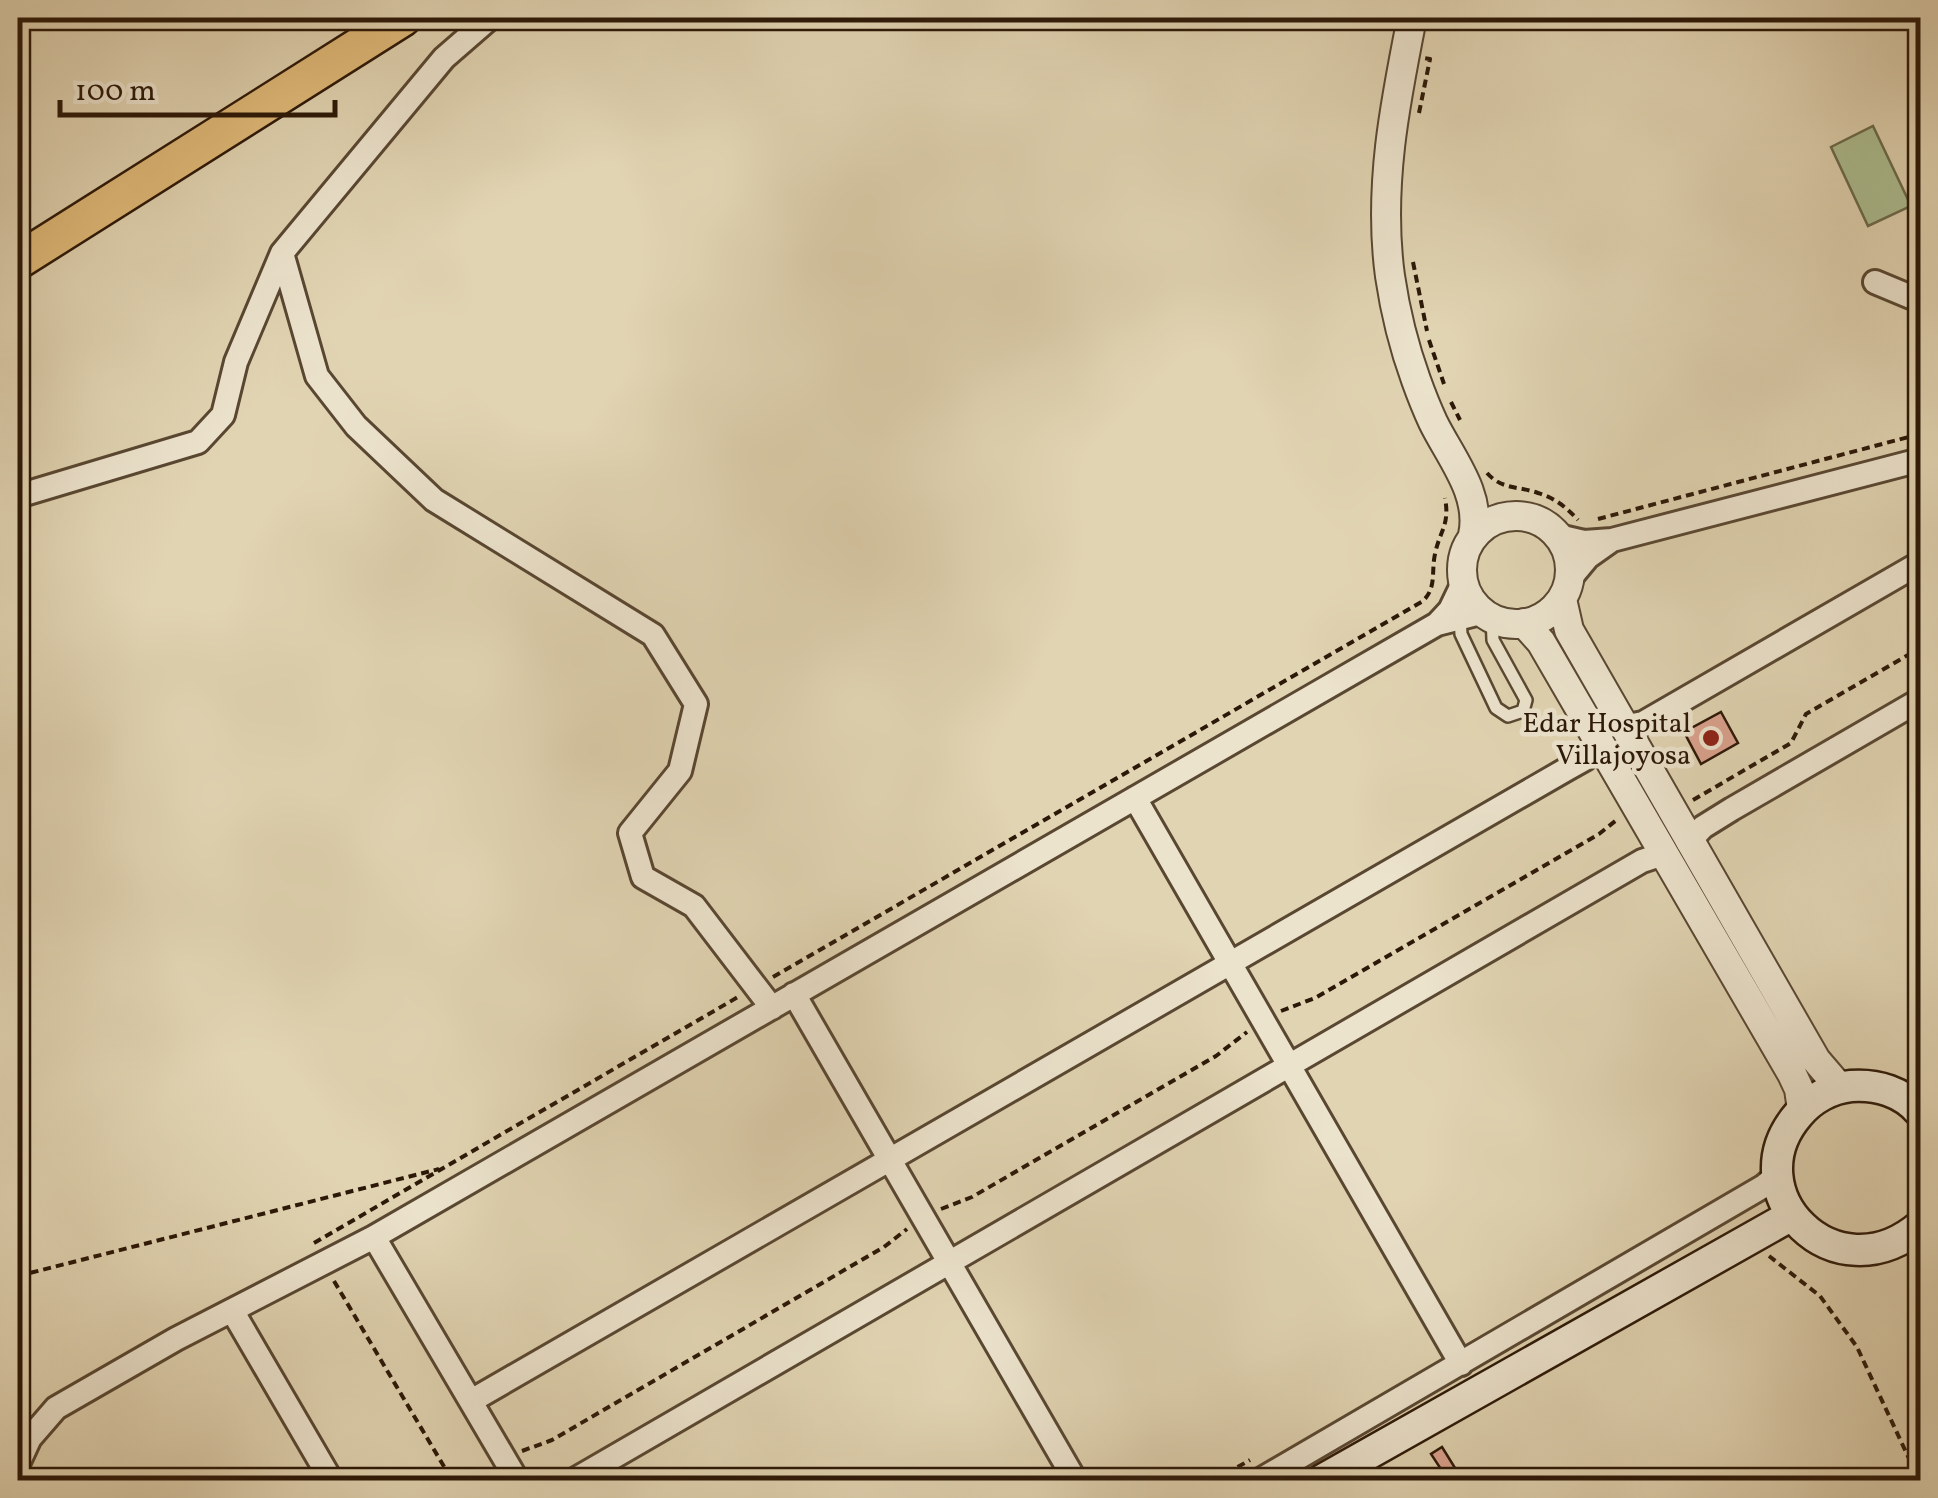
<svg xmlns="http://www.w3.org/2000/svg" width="1938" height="1498" font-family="Vollkorn,serif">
  <rect width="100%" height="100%" fill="#e1d4b2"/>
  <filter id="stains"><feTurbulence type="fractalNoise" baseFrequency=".002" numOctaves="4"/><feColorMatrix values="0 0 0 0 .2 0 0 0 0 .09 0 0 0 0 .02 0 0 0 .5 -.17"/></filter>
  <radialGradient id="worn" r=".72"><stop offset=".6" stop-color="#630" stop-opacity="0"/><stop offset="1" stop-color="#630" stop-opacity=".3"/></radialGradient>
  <path fill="#acbe91" stroke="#6c6b4c" stroke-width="2.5" d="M1873 126 1911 206 1868 226 1831 147Z"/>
  <path fill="#dba28e" stroke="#2c1808" stroke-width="2.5" d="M1721 712 1738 743 1701 764 1684 732Z
    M1442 1447 1460 1476 1452 1480H1448L1431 1454Z"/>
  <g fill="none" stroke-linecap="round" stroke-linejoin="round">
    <g stroke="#594732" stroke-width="16">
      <path id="service" d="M1460 618 1461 634 1496 708 1508 716 1523 711 1526 700 1493 640 1492 617"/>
    </g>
    <g stroke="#594732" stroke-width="28">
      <path id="minor" d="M282 253 317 376 356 426 434 500 653 635 696 704 680 771 630 833 643 877 694 906 772 1008
        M1875 282 1911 297H1920
        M18 496 198 442 223 415 236 362 282 253 444 58 490 18
        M1558 536 1584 542 1612 540 1588 557 1568 581
        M1612 540 1920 460
        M1463 583 1450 610 1437 624 1484 612
        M1623 727 1643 723 1920 563
        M1135 798 1461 1364
        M1688 843 1703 827 1732 809 1920 700
        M794 994 1075 1480
        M374 1237 517 1480
        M233 1312 331 1480
        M471 1401 1567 769 1585 759 1599 743
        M18 1464 30 1438 56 1408 176 1339 374 1237 1437 624
        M574 1480 1642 861 1663 854
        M1260 1480 1764 1186 1778 1174"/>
    </g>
    <g stroke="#594732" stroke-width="32">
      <path id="tertiary" d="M1412 18C1395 103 1378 188 1390 276 1395 310 1404 347 1416 380 1421 394 1427 409 1433 422 1450 457 1482 494 1473 535
        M1462 570a54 54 0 1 1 108 0a54 54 0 1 1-108 0Z
        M1562 599 1569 630 1816 1060 1840 1088
        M1524 623 1541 642 1792 1074 1799 1089 1802 1110"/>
    </g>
    <g stroke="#2c1808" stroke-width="35">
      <path id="secondary" d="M1920 1112C1903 1092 1877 1084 1851 1086 1831 1088 1811 1099 1798 1115 1732 1192 1835 1298 1920 1226
        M1322 1480 1792 1215"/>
    </g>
    <g stroke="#2c1808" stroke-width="40">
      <path id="trunk" d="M18 261 403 18"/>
    </g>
    <path stroke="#2c1808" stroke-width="4" stroke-dasharray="8 5" stroke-linecap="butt" d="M1419 113 1430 59 1424 58
      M1413 262 1427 331
      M1429 340 1444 384
      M1451 402 1460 420
      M1487 473C1502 490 1519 486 1538 493 1555 498 1566 507 1578 520
      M1598 519 1920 434
      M1693 800 1791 743 1806 714 1920 648
      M773 977 1423 601C1437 587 1431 572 1435 554 1440 530 1450 525 1445 498
      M1281 1011 1315 998 1599 834 1619 818
      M941 1209 972 1197 1216 1056 1247 1032
      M314 1243 738 997
      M1769 1256 1820 1296 1857 1347 1919 1480
      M18 1276 439 1169
      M334 1281 452 1480
      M522 1451 552 1440 884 1247 907 1229
      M470 1480 488 1470
      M1215 1480 1250 1460"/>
    <use href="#service" stroke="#ece3cd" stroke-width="11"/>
    <use href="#minor" stroke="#ece3cd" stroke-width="22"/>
    <use href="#tertiary" stroke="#ece3cd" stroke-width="28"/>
    <use href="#secondary" stroke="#ece3cd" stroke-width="30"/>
    <use href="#trunk" stroke="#e0ba79" stroke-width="35"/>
  </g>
  <circle fill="#8f2418" stroke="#ece3cd" stroke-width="4" cx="1711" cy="738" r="10"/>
  <g text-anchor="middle" stroke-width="9" stroke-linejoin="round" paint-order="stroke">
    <g font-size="28" fill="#2c1808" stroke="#ece3cd" text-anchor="end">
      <text x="1691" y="732">Edar Hospital<tspan x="1691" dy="32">Villajoyosa</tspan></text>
    </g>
  </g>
  <rect width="1938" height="1498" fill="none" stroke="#e1d4b2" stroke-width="60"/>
  <rect x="20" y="20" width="1898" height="1458" fill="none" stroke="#2c1808" stroke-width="5"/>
  <rect x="30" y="30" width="1878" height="1438" fill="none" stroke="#2c1808" stroke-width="2.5"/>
  <path d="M60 100v15h275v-15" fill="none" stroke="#2c1808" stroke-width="5"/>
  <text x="75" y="100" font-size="30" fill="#2c1808" stroke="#ece3cd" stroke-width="8" paint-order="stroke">100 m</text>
  <rect width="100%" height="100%" filter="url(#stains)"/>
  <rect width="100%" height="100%" fill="url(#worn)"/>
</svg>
